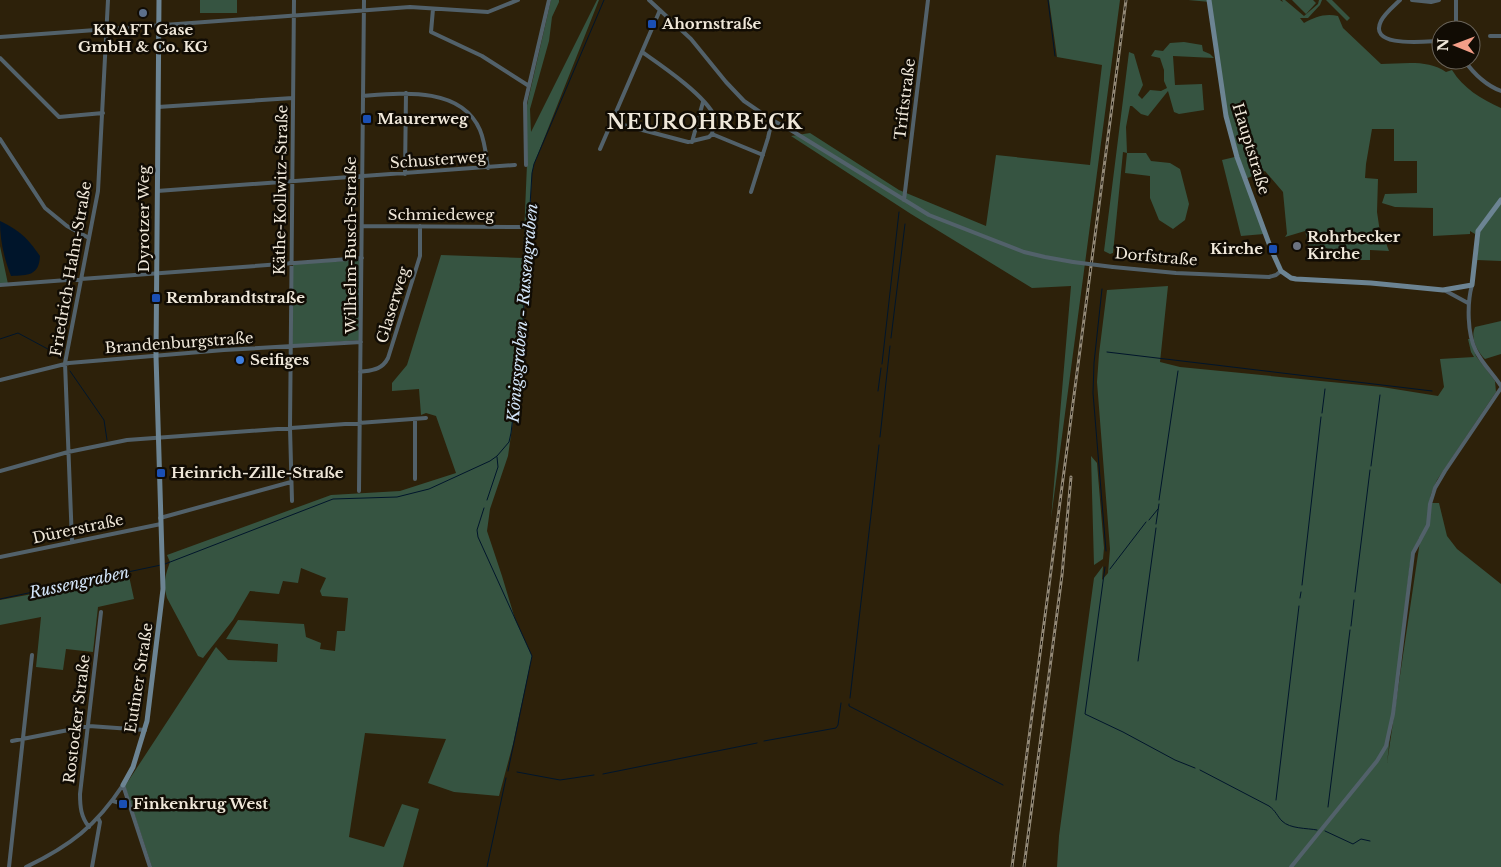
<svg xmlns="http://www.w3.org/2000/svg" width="1501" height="867" font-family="'Libre Baskerville',serif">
  <rect width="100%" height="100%" fill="#2d210a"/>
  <path fill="#365441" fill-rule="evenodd" d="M200 0H237V13H200Z
    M551 0H559V2L552 17 549 41 530 109 531 132 597 0H599L534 164 532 173 527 270 521 351 513 421 508 456 490 509 487 531 502 576 515 619 532 656 513 744 499 796 454 792 428 783 446 739 365 733 349 837 384 847 402 804 419 809 403 867H152L125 786 216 647 228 660 277 662 278 644 226 639 238 620 304 624 306 637 321 643 320 649 335 651 337 631H345L348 598 322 596 320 591 326 578 301 568 298 583 283 581 279 594 250 591 233 620 203 658 198 656 167 598C163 584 165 576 170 562L167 555 331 495 400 491 456 473 436 416 426 413 421 415 419 389 392 391V383L407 365 441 255 523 258 527 164V105Z
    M1049 0H1120L1051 519 1071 286 1032 288 911 214 791 136 810 133 899 190 986 226 996 155 1090 165 1102 65 1057 57Z
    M1188 0H1280L1283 2 1282 0H1285L1304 16 1318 4 1319 0H1322L1320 5 1308 18H1300L1304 23C1315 17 1325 13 1338 16L1343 28 1381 64C1402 64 1428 59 1446 72L1452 70C1463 88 1481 99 1501 108V197L1478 227 1475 234 1470 231V234L1433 236V208L1395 207 1382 203 1385 194 1417 193V161H1394V129H1372L1366 164 1365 178 1378 179 1377 212 1381 239 1386 243 1389 251 1370 250V260H1354L1343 254 1330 260V256H1328L1327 248 1310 251 1305 231 1285 237 1287 234 1283 192 1265 171 1245 179 1264 234 1241 236 1222 160 1239 156 1228 117 1210 2Z
    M1292 0H1313L1316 3 1306 14Z
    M1326 0H1332L1350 18 1347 21Z
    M1184 42 1202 45 1203 51 1210 54 1214 58 1173 56 1175 85 1202 84 1204 110 1179 114 1174 112 1168 91 1148 116 1141 114 1132 106H1130L1126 127 1127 153H1146L1151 161 1170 163 1180 169 1189 204 1185 220 1173 229 1159 220 1150 198V176L1125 173 1127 153 1123 152 1113 253 1110 254 1104 251 1129 52 1134 54 1143 85 1138 95 1142 99 1150 90 1161 91 1167 88 1164 81V70L1160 58 1151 56 1155 50 1163 51 1170 43Z
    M1501 203V261L1477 260 1480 231Z
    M0 246 8 284H0Z
    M361 260 360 340 292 345 293 264Z
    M1168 286 1160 362 1180 367 1382 387 1438 396 1444 387 1440 359 1474 357 1471 352 1468 339H1470L1476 356 1495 381 1496 392 1437 480 1431 494 1429 503H1439L1447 536 1457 549 1501 584V867H1057L1059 836 1094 578 1103 566 1102 580 1108 573 1110 549 1097 382 1099 354 1107 290ZM1419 538 1420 541 1387 763 1411 555Z
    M1501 316V354L1485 359C1477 351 1470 338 1475 327L1501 321Z
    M1091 456 1097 463 1104 548 1103 559 1094 565Z
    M129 576 134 599 98 607 93 652 66 649 63 670 36 667 41 617 0 625V600Z"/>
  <path fill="#00152b" d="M0 221C20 231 27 237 40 256 39 276 28 275 11 276 4 258 0 241 0 221Z"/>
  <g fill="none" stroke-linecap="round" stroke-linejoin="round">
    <path stroke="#00152b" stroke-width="1" d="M1048 0 1055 56
      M1102 289 1094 363 1093 393 1106 551
      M891 338 905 224
      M0 339 18 333 59 355 62 359
      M1107 352 1432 391
      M882 364 899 212
      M70 371 104 420 107 440
      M878 391 881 368
      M1322 413 1325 389
      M880 437 890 346
      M1371 466 1380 395
      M487 500 498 467 497 457
      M1159 500 1178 371
      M484 508 477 530 478 537 532 656 508 771
      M1149 520 1158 509
      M1156 524 1159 504
      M165 564 333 499 397 497 429 489 490 461 497 456 509 442 511 433 521 351 532 173 534 164 604 0
      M1105 567 1085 714 1123 732 1175 760 1195 768
      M1110 569 1146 522
      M1302 585 1321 417
      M1355 592 1370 470
      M1300 598 1301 592
      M0 599 161 565
      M1351 626 1354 600
      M1138 661 1156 528
      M850 698 879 445
      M849 704V706L1003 785
      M764 741 836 728 838 725 841 703
      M1200 770 1269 806C1276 811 1277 816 1282 821 1290 829 1307 828 1317 830
      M517 772 560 780 594 775
      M603 774 757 743
      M1276 800 1299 606
      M1328 807 1350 630
      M1325 831 1353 844 1361 839 1370 841
      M487 867 506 778"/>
    <path stroke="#52616a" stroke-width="4" d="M649 0 691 39 726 82 744 101 772 120 789 129 929 215 1024 252 1045 257 1073 262
      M1400 0C1394 6 1385 13 1381 21 1367 49 1428 41 1441 41
      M1412 0 1431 2 1439 0
      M433 9 431 32 482 56 529 86
      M1456 30V0
      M1490 36H1501
      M0 37 410 7 488 12 518 0
      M642 52C662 66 705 95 715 117L712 134
      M0 58 59 117 103 113
      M1464 60C1474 74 1485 85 1501 91
      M363 96C401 93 461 86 480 130 485 142 486 155 488 168
      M158 107 293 98
      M612 122 688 142 709 137 712 134
      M712 134 763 155
      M0 139 45 208 67 226 89 238
      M692 142 703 102
      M600 149 660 10
      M526 165 525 103 549 0
      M405 174 406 93
      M157 191 515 165
      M751 192 768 138 772 120
      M904 200 928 0
      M362 226 520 227
      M1113 267 1176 273 1269 277 1276 275 1281 271
      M0 285 362 258
      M1472 285C1467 303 1467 334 1476 351 1482 363 1493 374 1501 386
      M1444 290 1468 303
      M360 372C372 370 382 370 388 358L420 256V226
      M0 380 69 363 224 350 361 342
      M0 471 68 452 127 440 426 418
      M415 479V419
      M359 491 364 0
      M292 501 290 428 294 0
      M160 518 291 482
      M72 542 65 363 98 191 108 0
      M0 557 161 524
      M12 741 89 726 145 730
      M123 785 150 867
      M113 801 123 804 129 802
      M89 827C81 817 80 807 80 794L101 612
      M9 867 32 655
      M26 867C70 846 96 826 123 785
      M92 867 100 822 98 818
      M1291 867 1377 761 1386 746 1393 714 1413 553 1428 525 1430 504 1435 488 1445 471 1501 388"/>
    <path stroke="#6c8493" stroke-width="5" d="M1209 0 1226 116 1237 157 1271 249 1281 271 1291 278 1296 279 1371 283 1443 290 1472 285 1478 231 1501 200
      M123 785 133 767 147 721 163 589 156 356 159 0"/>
    <g stroke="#938977" stroke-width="3">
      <path id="rail" d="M1012 867 1126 0
        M1024 867 1062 575 1071 477"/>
    </g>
    <use href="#rail" stroke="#110c04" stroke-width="1" stroke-dasharray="4" stroke-linecap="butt"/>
    <path stroke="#52616a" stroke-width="4" d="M1073 262 1113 267"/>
  </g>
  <circle fill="#5c6f8a" stroke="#110c04" stroke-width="2" cx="143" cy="13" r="5"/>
  <g fill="#1a4fb4" stroke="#110c04" stroke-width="2">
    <rect x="647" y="19" width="10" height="10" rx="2.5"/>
    <rect x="362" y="114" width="10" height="10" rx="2.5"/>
    <rect x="1268" y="244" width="10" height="10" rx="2.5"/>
    <rect x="151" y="293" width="10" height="10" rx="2.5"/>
    <rect x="156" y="468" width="10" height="10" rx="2.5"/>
    <rect x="118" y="799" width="10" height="10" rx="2.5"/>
  </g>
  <circle fill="#6b7280" stroke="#110c04" stroke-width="2" cx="1297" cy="246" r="5"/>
  <circle fill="#3f7fe0" stroke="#110c04" stroke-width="2" cx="240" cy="360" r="5"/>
  <g text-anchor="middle" stroke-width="5" stroke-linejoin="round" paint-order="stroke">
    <g font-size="15" font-weight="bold" fill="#f0e8da" stroke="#110c04" text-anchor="start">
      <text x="662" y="29">Ahornstraße</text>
      <text x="143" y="35" text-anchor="middle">KRAFT Gase<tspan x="143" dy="17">GmbH &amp; Co. KG</tspan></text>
      <text x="377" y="124">Maurerweg</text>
      <text x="1307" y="242">Rohrbecker<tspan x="1307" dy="17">Kirche</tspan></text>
      <text x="1263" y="254" text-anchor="end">Kirche</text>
      <text x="166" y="303">Rembrandtstraße</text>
      <text x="250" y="365">Seifiges</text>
      <text x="171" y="478">Heinrich-Zille-Straße</text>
      <text x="133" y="809">Finkenkrug West</text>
    </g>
    <g font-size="15" fill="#f0e8da" stroke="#110c04">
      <text transform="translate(905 99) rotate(-83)" y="5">Triftstraße</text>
      <text transform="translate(1251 149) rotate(73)" y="5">Hauptstraße</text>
      <text transform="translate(438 160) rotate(-4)" y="5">Schusterweg</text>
      <text transform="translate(281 190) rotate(-89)" y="5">Käthe-Kollwitz-Straße</text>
      <text x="441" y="220">Schmiedeweg</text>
      <text transform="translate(144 219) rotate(-90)" y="5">Dyrotzer Weg</text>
      <text transform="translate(351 245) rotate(-90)" y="5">Wilhelm-Busch-Straße</text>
      <text transform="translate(1156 257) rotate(5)" y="5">Dorfstraße</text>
      <text transform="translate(71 269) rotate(-80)" y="5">Friedrich-Hahn-Straße</text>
      <text transform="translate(393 305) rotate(-73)" y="5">Glaserweg</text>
      <text transform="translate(179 343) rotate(-4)" y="5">Brandenburgstraße</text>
      <text transform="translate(78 529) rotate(-12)" y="5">Dürerstraße</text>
      <text transform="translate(139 678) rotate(-81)" y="5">Eutiner Straße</text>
      <text transform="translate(77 719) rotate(-83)" y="5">Rostocker Straße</text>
    </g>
    <g font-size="16" font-style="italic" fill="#d3e5f9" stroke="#110c04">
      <text transform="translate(522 313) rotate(-85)" y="6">Königsgraben - Russengraben</text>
      <text transform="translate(79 582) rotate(-12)" y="6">Russengraben</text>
    </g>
    <g font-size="20" font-weight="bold" letter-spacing="1" fill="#f0e8da" stroke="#110c04">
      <text x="705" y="129">NEUROHRBECK</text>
    </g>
  </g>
  <g transform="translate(1456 45) rotate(271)"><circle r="24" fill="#110c04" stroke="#6a645a"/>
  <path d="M0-4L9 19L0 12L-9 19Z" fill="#f49e88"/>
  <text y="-8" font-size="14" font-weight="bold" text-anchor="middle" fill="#f0e8da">N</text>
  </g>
</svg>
